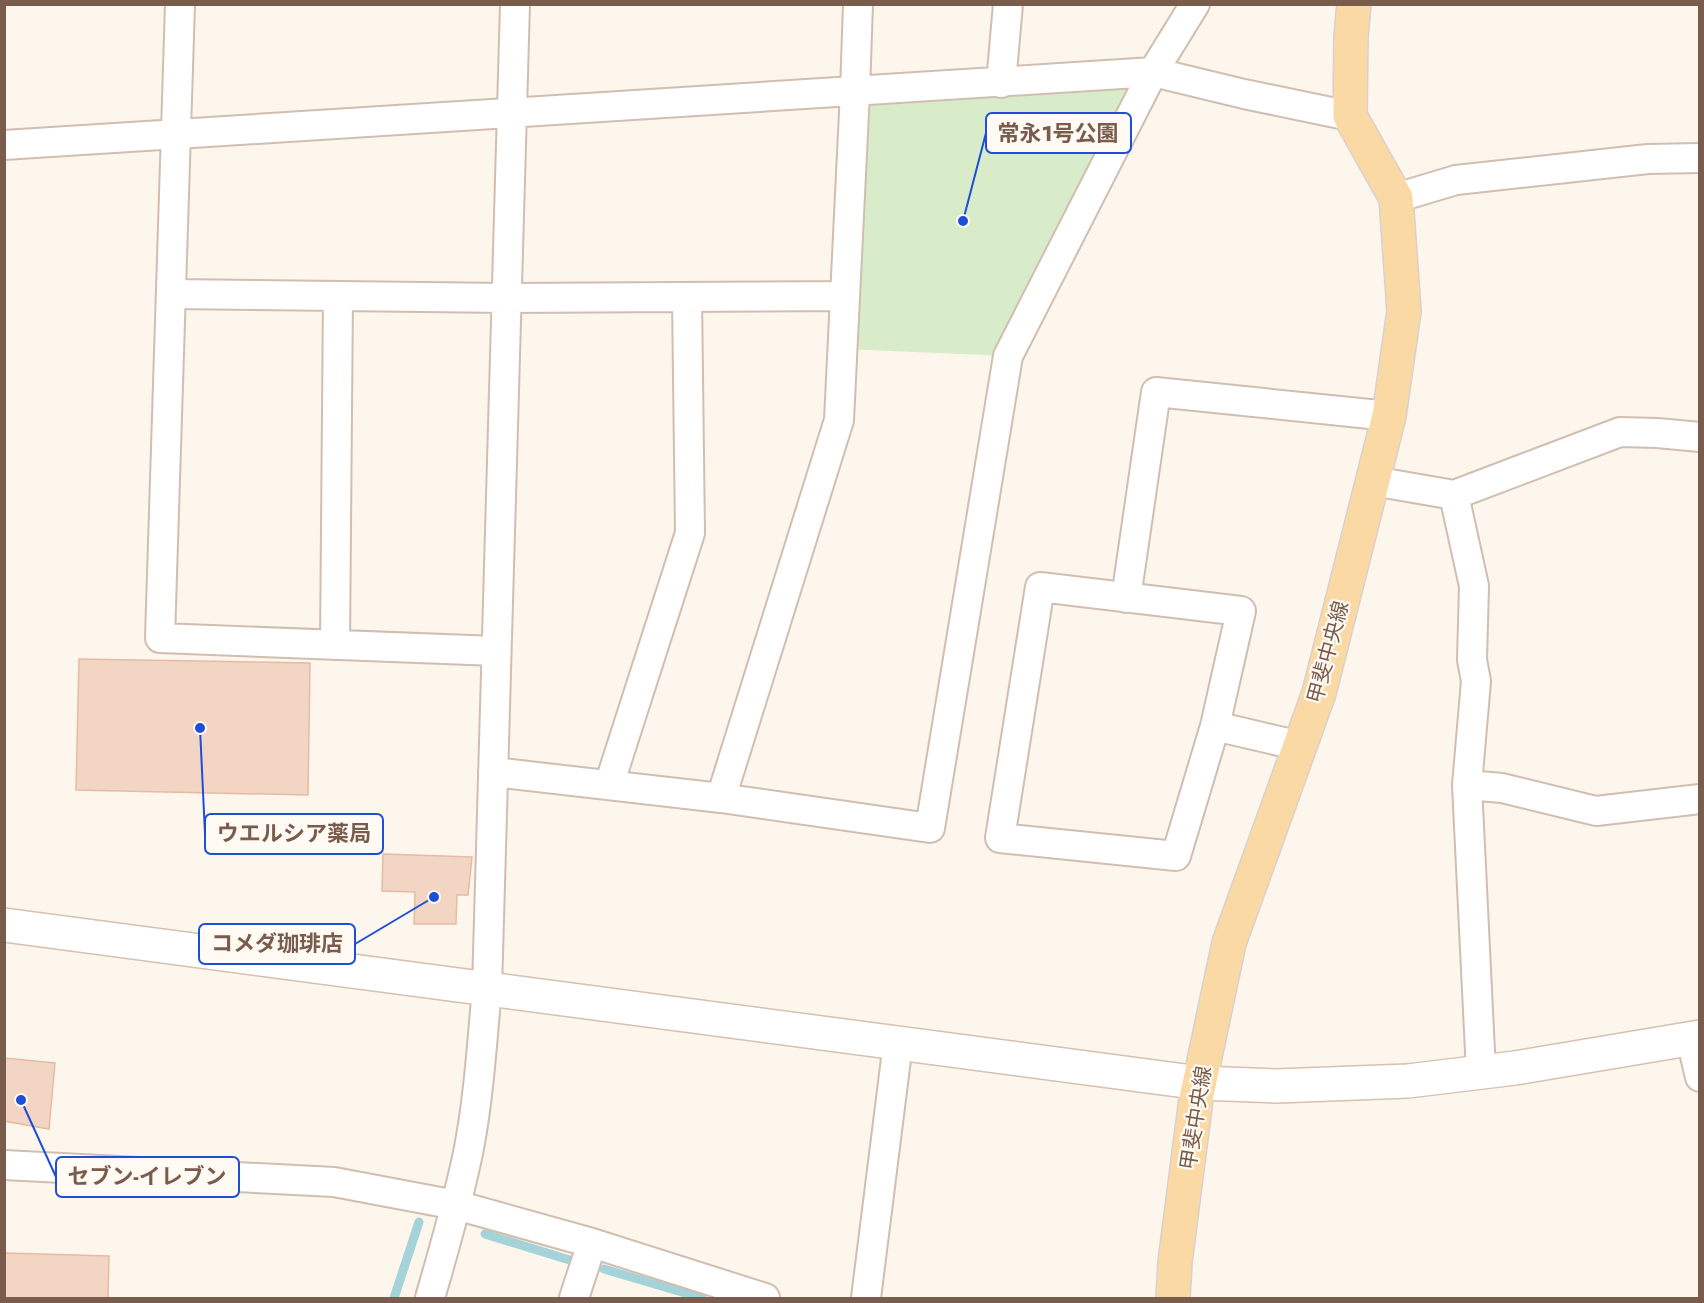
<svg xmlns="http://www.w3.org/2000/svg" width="1704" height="1303" font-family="Jost,'Noto Sans JP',sans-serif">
  <rect width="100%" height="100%" fill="#fdf6ec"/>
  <path fill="#d8ecc9" d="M1153 72 1008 356 843 349 855 92Z"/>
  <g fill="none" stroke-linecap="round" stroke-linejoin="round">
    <path stroke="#a5d3da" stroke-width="9" d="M485 1234 576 1262
      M604 1269 702 1298
      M394 1298 419 1222"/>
  </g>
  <path fill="#f3d5c3" stroke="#e6bba3" stroke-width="1.5" d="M79 659 310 663 308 795 76 790Z
    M383 854 472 857 468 895H457L456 924H414L415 892 382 891Z
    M4 1058 55 1063 49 1129 4 1121Z
    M4 1253 109 1256 108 1298H4Z"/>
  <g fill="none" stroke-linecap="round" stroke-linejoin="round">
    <g stroke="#d1beb0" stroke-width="32">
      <path id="street" d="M180 4 160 638 496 651
        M1001 83 1008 4
        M4 145 1153 72 1244 94 1350 116
        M1396 198 1456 180 1648 159 1700 158
        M172 294 507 298 845 296
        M1373 481 1454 495 1620 432 1657 433 1700 437
        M1454 495 1474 586 1472 660 1476 681 1467 785
        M1126 598 1156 392 1389 416
        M335 645 338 296
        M1215 726 1241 611 1040 587 1000 838 1176 856 1215 726 1300 746
        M493 772 721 798 930 828 1008 356 1153 72 1195 4
        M609 785 690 533 687 297
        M721 798 839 420 855 92 858 4
        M1691 1039 1700 1077
        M1481 1072 1467 785 1502 788 1596 811 1700 799
        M4 1165 334 1182 456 1205 592 1243 765 1298
        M430 1298C444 1249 459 1199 469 1148 479 1095 482 1042 487 989L515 4
        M574 1298 592 1243
        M866 1298 898 1043"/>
    </g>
    <g stroke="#d6c0b0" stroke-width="36">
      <path id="secondary" d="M4 925 1200 1083 1277 1086 1408 1081 1515 1068 1700 1037"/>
    </g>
    <g stroke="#dad1cd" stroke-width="36">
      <path id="primary" d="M1173 1298 1175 1262 1196 1099 1229 943 1319 693 1389 416 1404 311 1396 198 1350 116 1351 36 1354 4"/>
    </g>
    <use href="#street" stroke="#fff" stroke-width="28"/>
    <use href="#secondary" stroke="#fff" stroke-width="33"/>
    <use href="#primary" stroke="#fbd9a5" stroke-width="33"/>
  </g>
  <g text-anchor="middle" stroke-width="4.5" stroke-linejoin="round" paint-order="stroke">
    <g font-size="21" fill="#7a5c4d" stroke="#fffaf3">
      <text transform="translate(1328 652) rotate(-75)" y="7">甲斐中央線</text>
      <text transform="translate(1196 1118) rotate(-81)" y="7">甲斐中央線</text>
    </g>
  </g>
  <path fill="none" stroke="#1d4ed8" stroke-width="2" d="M963 221L986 133M200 728L205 834M434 897L355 944M21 1100L56 1177"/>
  <g fill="#1d4ed8" stroke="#fffaf3" stroke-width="2">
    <circle cx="963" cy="221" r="6"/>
    <circle cx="200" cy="728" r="6"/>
    <circle cx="434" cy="897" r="6"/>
    <circle cx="21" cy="1100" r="6"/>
  </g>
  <g fill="#fffaf3" stroke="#1d4ed8" stroke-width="2">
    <rect x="986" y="113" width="145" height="40" rx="6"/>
    <rect x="205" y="814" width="178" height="40" rx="6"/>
    <rect x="199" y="924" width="156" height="40" rx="6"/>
    <rect x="56" y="1157" width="183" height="40" rx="6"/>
  </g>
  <g font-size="22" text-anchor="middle" font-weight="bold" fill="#7a5c4d">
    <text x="1058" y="141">常永1号公園</text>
    <text x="294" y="841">ウエルシア薬局</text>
    <text x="277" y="951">コメダ珈琲店</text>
    <text x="147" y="1184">セブン-イレブン</text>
  </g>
  <rect width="1704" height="1303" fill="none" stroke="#7a5c4d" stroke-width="12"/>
</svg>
